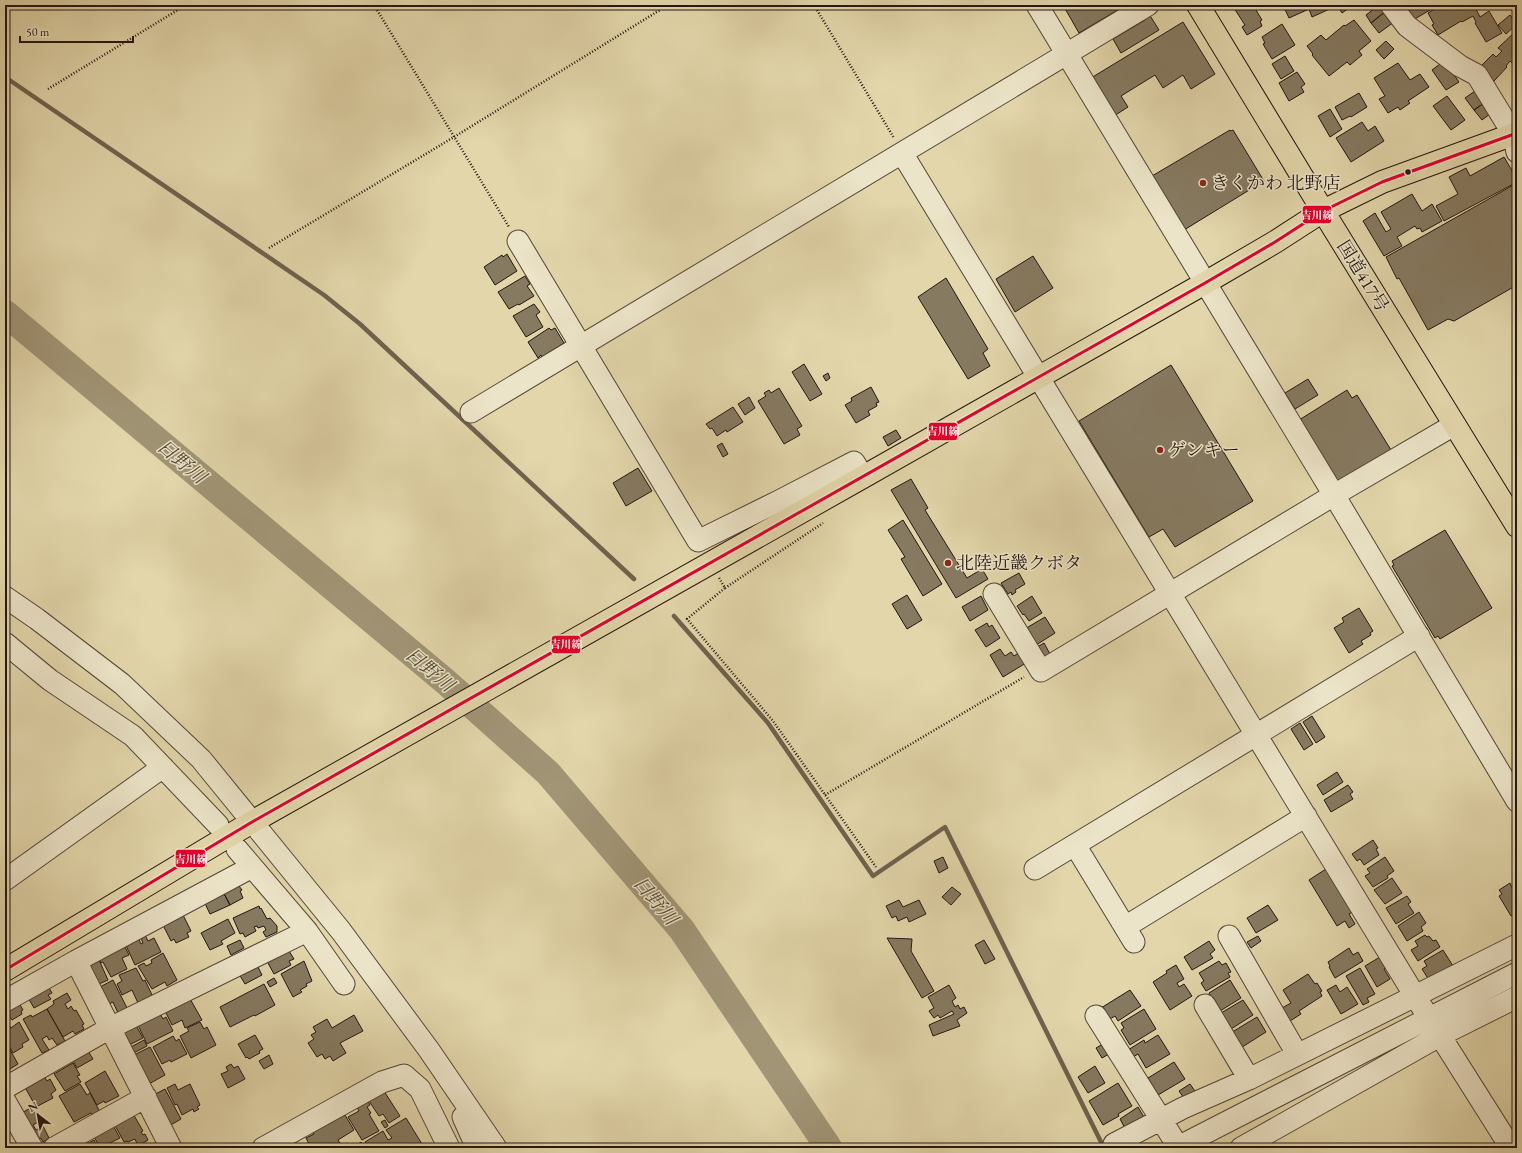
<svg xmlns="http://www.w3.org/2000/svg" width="1522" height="1153" font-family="'EB Garamond','Noto Serif JP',serif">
  <rect width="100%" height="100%" fill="#e2d6aa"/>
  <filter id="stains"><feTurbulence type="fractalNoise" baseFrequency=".005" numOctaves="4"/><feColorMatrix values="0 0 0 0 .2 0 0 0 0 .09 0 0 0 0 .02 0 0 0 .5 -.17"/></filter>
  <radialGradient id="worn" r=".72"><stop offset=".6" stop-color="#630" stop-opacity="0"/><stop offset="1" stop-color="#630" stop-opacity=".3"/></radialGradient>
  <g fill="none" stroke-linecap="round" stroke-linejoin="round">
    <path stroke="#6f624e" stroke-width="4.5" d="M5 77 324 295 360 324 634 579
      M674 616 768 723 873 876 945 827 1104 1148"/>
    <path stroke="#a19576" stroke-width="27" d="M5 313 446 682 548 773 682 930 829 1148"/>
  </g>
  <path fill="#867a61" stroke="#231611" d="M1063 5H1126L1079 33Z
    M1232 5H1253L1262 20 1260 21 1262 26 1247 35 1242 27 1245 25Z
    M1283 5H1333L1334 7 1312 17 1309 9 1289 18Z
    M1337 5H1353L1342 13Z
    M1379 5H1381L1386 11 1371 23 1366 15Z
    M1414 5H1427L1430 10 1413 20 1407 9Z
    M1441 5H1474L1480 17 1489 11 1502 33 1486 42 1475 23 1476 22 1473 16 1462 22 1461 21 1438 35 1432 25 1434 24 1428 13Z
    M1511 5H1517V16L1509 7Z
    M1386 11 1394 22 1379 33 1371 23Z
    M1149 14 1159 30 1121 53 1113 39 1145 20 1144 17Z
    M1510 15 1517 24 1506 34 1498 25Z
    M1354 20 1371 41 1359 51 1362 55 1350 65 1347 62 1329 76 1312 55 1313 54 1307 46 1321 35 1326 40 1344 25 1345 26Z
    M1183 22 1215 74 1191 89 1183 75 1163 88 1155 75 1121 96 1128 107 1114 116 1091 78Z
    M1282 24 1295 45 1272 59 1263 44 1265 43 1262 37Z
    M1517 30V68L1510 61 1506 66 1507 67 1494 81 1480 67 1493 54 1496 57 1502 51 1498 48Z
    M1386 41 1394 49 1384 59 1376 50Z
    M1285 56 1294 71 1281 79 1272 64Z
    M1444 61 1459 82 1446 90 1432 70Z
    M1398 63 1410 80 1420 74 1429 87 1408 101 1410 103 1400 110 1398 107 1388 113 1379 99 1385 96 1374 78Z
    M1297 72 1305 84 1301 87 1304 92 1289 101 1279 83Z
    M1478 89 1487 101 1474 110 1465 98Z
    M1359 93 1367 107 1351 117 1350 116 1342 120 1335 107Z
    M1447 96 1465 120 1451 130 1433 106Z
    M1487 101 1494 111 1482 120 1474 110Z
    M1330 109 1342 129 1330 137 1318 116Z
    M1362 122 1368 131 1375 126 1384 141 1351 162 1336 138Z
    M1230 130 1231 131 1233 130 1264 181 1184 230 1152 176Z
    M1504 157 1517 179V182L1444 221 1436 206 1458 194 1449 177 1466 168 1470 176Z
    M1517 183V285L1454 321 1448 319 1428 330 1399 278 1397 279 1386 257Z
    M1412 194 1422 211 1432 204 1442 221 1422 232 1420 228 1417 229 1415 226 1397 237 1402 246 1384 256 1363 221 1375 213 1386 232 1391 229 1381 212Z
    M507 254 517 271 495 285 484 267 502 255 503 257Z
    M1033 256 1053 288 1015 312 996 279Z
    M525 276 530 284 527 286 534 296 519 305 518 304 509 309 498 292Z
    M946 278 988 349 983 353 990 366 968 379 918 297Z
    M534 304 540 312 536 315 543 327 526 337 513 316Z
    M549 328 551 330 555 328 564 343 542 357 541 355 538 358 528 342Z
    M804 364 822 394 810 401 792 372Z
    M1171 365 1253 501 1175 547 1163 529 1149 537 1079 421Z
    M828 373 830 378 826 381 823 376Z
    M1308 379 1318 395 1295 409 1285 393Z
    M871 387 879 402 876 403 877 406 868 411 870 415 856 423 845 405 852 401 851 398Z
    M779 388 802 426 797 429 800 435 784 444 758 401 766 396 764 393 769 390 771 393Z
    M1347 390 1352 398 1357 395 1391 450 1337 483 1299 420Z
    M749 397 755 408 745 415 738 404Z
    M733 407 743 422 727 432 726 430 717 436 712 428 710 429 706 424Z
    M896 430 901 438 888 446 883 437Z
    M722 443 728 454 723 457 717 446Z
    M638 468 652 491 626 506 613 483Z
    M911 479 928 508 925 510 967 578 982 569 988 579 956 598 891 490Z
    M903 520 942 584 923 596 901 559 905 557 888 530Z
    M1445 530 1492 608 1440 639 1438 636 1435 638 1392 566 1394 565 1392 561Z
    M1019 573 1025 584 1015 590 1016 592 1012 595 1011 592 1008 594 1001 583Z
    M907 595 922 620 907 629 892 604Z
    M981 596 988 610 970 621 962 607Z
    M1032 596 1042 613 1029 621 1024 614 1023 615 1017 606Z
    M1359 608 1373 631 1370 633 1371 635 1361 641 1363 644 1349 653 1334 628 1344 622 1342 618Z
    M1045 617 1055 633 1033 647 1023 630Z
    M987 623 989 627 992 625 1000 638 986 647 975 630Z
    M1044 643 1050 654 1045 657 1038 655 1034 649Z
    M1000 649 1005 656 1011 652 1014 656 1020 652 1026 663 1003 677 990 655Z
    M1312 716 1325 737 1316 743 1303 722Z
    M1300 723 1313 744 1304 750 1291 729Z
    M1337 772 1343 782 1323 795 1317 785Z
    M1348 785 1353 792 1350 794 1353 799 1331 812 1324 800Z
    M1373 840 1378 848 1376 849 1379 855 1364 865 1360 859 1357 861 1352 854Z
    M943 857 948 868 939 873 934 861Z
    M1385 857 1394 871 1387 876 1388 878 1373 887 1365 876 1370 873 1367 869Z
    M1329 867 1356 910 1349 914 1355 924 1349 928 1345 921 1337 926 1309 880Z
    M1392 878 1402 893 1385 904 1374 890Z
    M236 883 238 887 239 886 242 890 240 891 243 898 230 905 221 888Z
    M1510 883 1512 888 1517 885V912L1511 916 1499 896 1502 894 1499 890Z
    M952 887 961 894 951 905 942 897Z
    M221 888 230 905 210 914 202 897Z
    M1407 896 1411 902 1408 904 1414 913 1396 924 1386 908Z
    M899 900 903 907 919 900 926 914 909 922 907 917 898 921 896 916 892 918 886 906Z
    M1268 905 1278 920 1256 933 1247 918Z
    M259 906 260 909 261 908 267 919 270 918 277 926V932L266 937 263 932 266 930 264 926 258 928 257 926 254 927 256 931 245 937 243 933 240 934 233 918Z
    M180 909 191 931 187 933 189 937 176 943 174 939 171 941 160 919Z
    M1419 912 1426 923 1421 927 1423 931 1407 941 1398 926Z
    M228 919 235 933 221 941 223 944 210 950 201 933Z
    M135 931 141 944 143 943 141 938 145 935 148 941 154 938 161 952 135 965 122 937Z
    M1425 935 1427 937 1429 936 1433 941 1436 940 1440 947 1418 961 1411 950 1418 946 1415 941Z
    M1258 936 1261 941 1251 948 1247 942Z
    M120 937 129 955 122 958 127 969 111 977 103 962 101 963 95 950Z
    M887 938 912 939 911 951 934 991 922 998Z
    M240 940 244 948 231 955 227 946Z
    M984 940 995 959 985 964 975 945Z
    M1209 941 1215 950 1210 954 1213 958 1192 970 1184 957Z
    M1349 948 1353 955 1358 952 1363 961 1335 978 1329 967 1330 966 1328 962Z
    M1443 950 1453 966 1429 980 1422 969 1427 966 1424 961Z
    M95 951 108 980 90 988 74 961Z
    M289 951 294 959 289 961 291 965 274 974 263 954Z
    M163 953 177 980 167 986 165 982 152 989 138 966 144 963 146 966 152 963 151 960Z
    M1380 957 1387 967 1384 969 1390 979 1377 987 1365 966Z
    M304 961 312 981 306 984 307 986 300 990 302 992 293 997 281 974Z
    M1219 961 1222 965 1226 963 1231 972 1228 973 1230 977 1206 991 1201 983 1204 981 1199 973Z
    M261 965 258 967 262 975 245 984 236 969Z
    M1176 965 1184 979 1177 983 1179 987 1184 984 1192 996 1170 1010 1153 982 1167 973 1166 971Z
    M136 968 143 981 145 980 152 995 138 1003 132 990 122 995 117 984 122 981 119 975Z
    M1360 968 1375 994 1367 998 1369 1002 1363 1005 1346 976Z
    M1308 974 1315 984 1317 983 1322 991 1320 992 1322 996 1299 1011 1301 1014 1290 1021 1282 1008 1291 1003 1283 990Z
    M274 978 277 983 270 987 267 982Z
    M113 980 127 1008 118 1013 113 1002 109 1004 87 994Z
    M1230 980 1241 998 1220 1011 1209 993Z
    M264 984 275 1005 255 1016 254 1015 230 1027 220 1007Z
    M949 985 956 998 952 1001 955 1007 958 1005 960 1009 964 1007 967 1013 957 1020 960 1026 933 1036 929 1025 954 1014 952 1011 940 1018 938 1015 934 1018 929 1011 934 1008 928 997Z
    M1336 985 1340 992 1347 987 1358 1004 1341 1014 1327 990Z
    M48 986 52 993 48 995 51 999 34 1008 23 989Z
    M1130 990 1141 1006 1118 1021 1115 1016 1108 1020 1101 1008Z
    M67 993 71 1000 65 1004 68 1009 71 1006 74 1011 76 1010 84 1024 82 1025 84 1029 75 1034 73 1031 63 1037 47 1009 54 1004 53 1001Z
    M189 997 202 1020 185 1028 182 1020 172 1025 162 1005Z
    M16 998 23 1010 21 1011 22 1014 12 1020 10 1017 5 1019V999Z
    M1243 1000 1253 1015 1231 1029 1221 1013Z
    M157 1008 163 1019 166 1017 173 1031 147 1044 137 1023Z
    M47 1009 65 1041 57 1045 52 1038 49 1040 47 1036 42 1039 49 1050 42 1053 23 1019 31 1015 32 1017Z
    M1144 1009 1156 1029 1130 1045 1121 1030 1124 1028 1121 1023Z
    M354 1015 363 1031 340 1043 346 1053 333 1061 330 1056 325 1059 322 1054 317 1057 308 1043 314 1039 311 1035 316 1032 313 1027 327 1019 332 1028Z
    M1257 1017 1266 1032 1239 1049 1229 1034Z
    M133 1020 143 1038 121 1049 112 1031Z
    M19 1022 29 1040 22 1044 23 1047 13 1053 5 1039V1027L9 1025 11 1028Z
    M200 1022 204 1029 207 1027 216 1045 191 1058 180 1036 189 1031 187 1028Z
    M255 1035 263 1049 259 1051 260 1053 249 1059 247 1057 246 1058 238 1044Z
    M1158 1035 1170 1054 1146 1068 1138 1054 1133 1057 1128 1050 1144 1040 1145 1043Z
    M173 1036 176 1041 179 1039 187 1054 171 1062 170 1060 162 1064 153 1047Z
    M144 1040 147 1046 122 1059 131 1047Z
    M1103 1044 1109 1054 1102 1058 1096 1048Z
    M150 1047 165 1075 147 1085 134 1055Z
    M9 1048 18 1064 5 1072V1050Z
    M88 1051 93 1059 77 1068 69 1054Z
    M269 1055 273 1064 264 1069 259 1061Z
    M1174 1062 1185 1079 1158 1095 1148 1078Z
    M73 1063 80 1075 77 1076 81 1082 65 1091 54 1074Z
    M231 1064 234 1068 238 1066 245 1079 228 1088 221 1074 228 1071 226 1067Z
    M1095 1066 1105 1083 1088 1093 1078 1077Z
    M40 1070 47 1081 50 1079 56 1090 51 1094 53 1098 36 1107 21 1080Z
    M105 1071 119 1096 105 1103 104 1101 97 1105 85 1083Z
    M1118 1083 1132 1106 1118 1114 1119 1116 1103 1125 1089 1101Z
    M80 1084 87 1095 90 1093 100 1112 93 1116 91 1113 74 1122 59 1096Z
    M175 1084 178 1090 190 1084 200 1105 197 1107 199 1109 194 1112 193 1109 182 1115 177 1104 175 1105 167 1088Z
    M1190 1084 1197 1094 1186 1101 1179 1091Z
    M382 1088 400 1116 389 1123 383 1114 379 1116 367 1098Z
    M165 1089 181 1119 169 1126 148 1098Z
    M365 1097 370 1105 367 1107 371 1113 369 1114 379 1131 362 1140 348 1117 359 1111 355 1103Z
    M32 1107 40 1121 33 1125 36 1130 43 1126 49 1138 43 1142 41 1138 26 1146 10 1120Z
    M1138 1107 1145 1119 1126 1130 1120 1119Z
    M132 1112 143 1131 141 1132 143 1135 145 1134 148 1140 138 1146 135 1139 128 1142 127 1141 124 1142 112 1120Z
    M345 1115 354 1130 338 1140 343 1148H311L306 1138 314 1134 311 1128 326 1121 328 1124Z
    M406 1118 422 1144 415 1148H369L365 1142 383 1131 388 1140 392 1138 386 1130Z
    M110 1120 120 1138 110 1143 112 1146 117 1143 120 1148H100L92 1133Z
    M385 1120 388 1126 385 1128 381 1122Z
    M94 1140 98 1148H76L75 1147 85 1141 87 1144Z
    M361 1142 365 1148H367H352Z"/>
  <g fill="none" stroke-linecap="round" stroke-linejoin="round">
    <g stroke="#534637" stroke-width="23">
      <path id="minor" d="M1037 5 1334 495 1517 801
        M1391 5 1407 26 1460 66 1477 75 1513 134 1517 152
        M902 153 1415 996 1511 1148
        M518 241 698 541 779 501 854 462 863 477
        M471 412 1148 5
        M994 594 1041 671 1334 495 1454 425
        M5 597 37 619 122 684 201 759 341 931 429 1050 496 1148
        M5 643 50 680 133 736 218 825
        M1075 845 1134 942
        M237 849 307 931 344 984
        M1035 869 1419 636
        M5 880 163 767
        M1125 927 1306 816
        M1229 936 1297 1054
        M76 961 171 1148
        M5 1001 76 961 252 867
        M1205 1005 1249 1079
        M1096 1016 1179 1148
        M5 1088 110 1028 307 931
        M5 1101 32 1148
        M463 1117 477 1148
        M1114 1144 1183 1108 1249 1079 1517 945
        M54 1148 146 1097
        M263 1148 382 1082 404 1075 420 1089 449 1148
        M1176 1148 1517 973
        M1241 1148 1441 1035 1517 997"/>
    </g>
    <g stroke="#231611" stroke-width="24">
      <path id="major" d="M5 970 252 822 863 477 1205 283 1275 242 1323 211 1382 182 1517 133"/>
    </g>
    <g stroke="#231611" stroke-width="24">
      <path id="highway" d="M1198 5 1323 211 1517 526"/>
    </g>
    <path stroke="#231611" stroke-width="2.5" stroke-dasharray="1 2" stroke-linecap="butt" d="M374 5 509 227
      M814 5 894 138
      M48 89 186 5
      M269 248 454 137 668 5
      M719 578 725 588 687 619 773 721 876 867
      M725 588 823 523
      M825 795 1024 677"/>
    <use href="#minor" stroke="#ece4c8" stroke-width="21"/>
    <use href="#major" stroke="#e2d6aa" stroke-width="22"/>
    <use href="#highway" stroke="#e2d6aa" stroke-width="22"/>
    <g stroke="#ece4c8" stroke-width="6">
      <path id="bus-1" d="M5 970 252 822 1205 283 1275 242 1323 211 1382 182 1517 133"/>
    </g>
    <use href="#bus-1" stroke="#e4002b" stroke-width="3"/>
  </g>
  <circle fill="#231611" stroke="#ece4c8" stroke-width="1.5" cx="1408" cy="172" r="3.5"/>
  <g fill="#8f2418" stroke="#ece4c8" stroke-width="1.5">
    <circle cx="1203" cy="183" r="4"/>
    <circle cx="1160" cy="450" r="4"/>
    <circle cx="948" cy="563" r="4"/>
  </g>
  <g text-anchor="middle" stroke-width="3" stroke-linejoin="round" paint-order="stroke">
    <g font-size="18" fill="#231611" stroke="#ece4c8" text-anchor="start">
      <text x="1211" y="189">きくかわ 北野店</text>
      <text x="1168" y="456">ゲンキー</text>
      <text x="956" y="569">北陸近畿クボタ</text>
    </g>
    <g font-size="18" fill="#231611" stroke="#ece4c8">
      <text transform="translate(1363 276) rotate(58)" y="6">国道417号</text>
    </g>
    <g font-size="19" font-style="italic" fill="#554939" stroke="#ece4c8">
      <text transform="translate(182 461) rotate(40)" y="7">日野川</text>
      <text transform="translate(430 669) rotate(40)" y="7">日野川</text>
      <text transform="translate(656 900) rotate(50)" y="7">日野川</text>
    </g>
  </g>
  <g stroke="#ece4c8" stroke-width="1.5">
    <rect x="1302" y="205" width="30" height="19" rx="4" fill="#e4002b"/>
    <rect x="928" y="422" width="30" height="19" rx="4" fill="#e4002b"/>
    <rect x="551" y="635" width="30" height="19" rx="4" fill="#e4002b"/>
    <rect x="175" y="849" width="31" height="19" rx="4" fill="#e4002b"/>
  </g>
  <g font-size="11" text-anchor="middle" font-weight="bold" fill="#fff">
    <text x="1317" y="219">吉川線</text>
    <text x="943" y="435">吉川線</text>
    <text x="566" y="648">吉川線</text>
    <text x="191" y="863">吉川線</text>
  </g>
  <rect width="1522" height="1153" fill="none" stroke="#e2d6aa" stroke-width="20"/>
  <rect x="6" y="6" width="1510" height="1141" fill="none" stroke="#231611" stroke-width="2"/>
  <rect x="10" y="10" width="1502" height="1133" fill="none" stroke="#231611"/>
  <g transform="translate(38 1115) rotate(329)" stroke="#ece4c8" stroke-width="3" paint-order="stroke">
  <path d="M0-3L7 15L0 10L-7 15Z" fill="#231611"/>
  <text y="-6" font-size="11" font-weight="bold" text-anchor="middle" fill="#231611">N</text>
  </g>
  <path d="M20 36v6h113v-6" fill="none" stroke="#231611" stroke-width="2"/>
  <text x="26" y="36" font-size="12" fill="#231611" stroke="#ece4c8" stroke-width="3" paint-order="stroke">50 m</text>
  <rect width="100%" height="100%" filter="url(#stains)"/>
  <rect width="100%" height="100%" fill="url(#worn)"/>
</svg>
